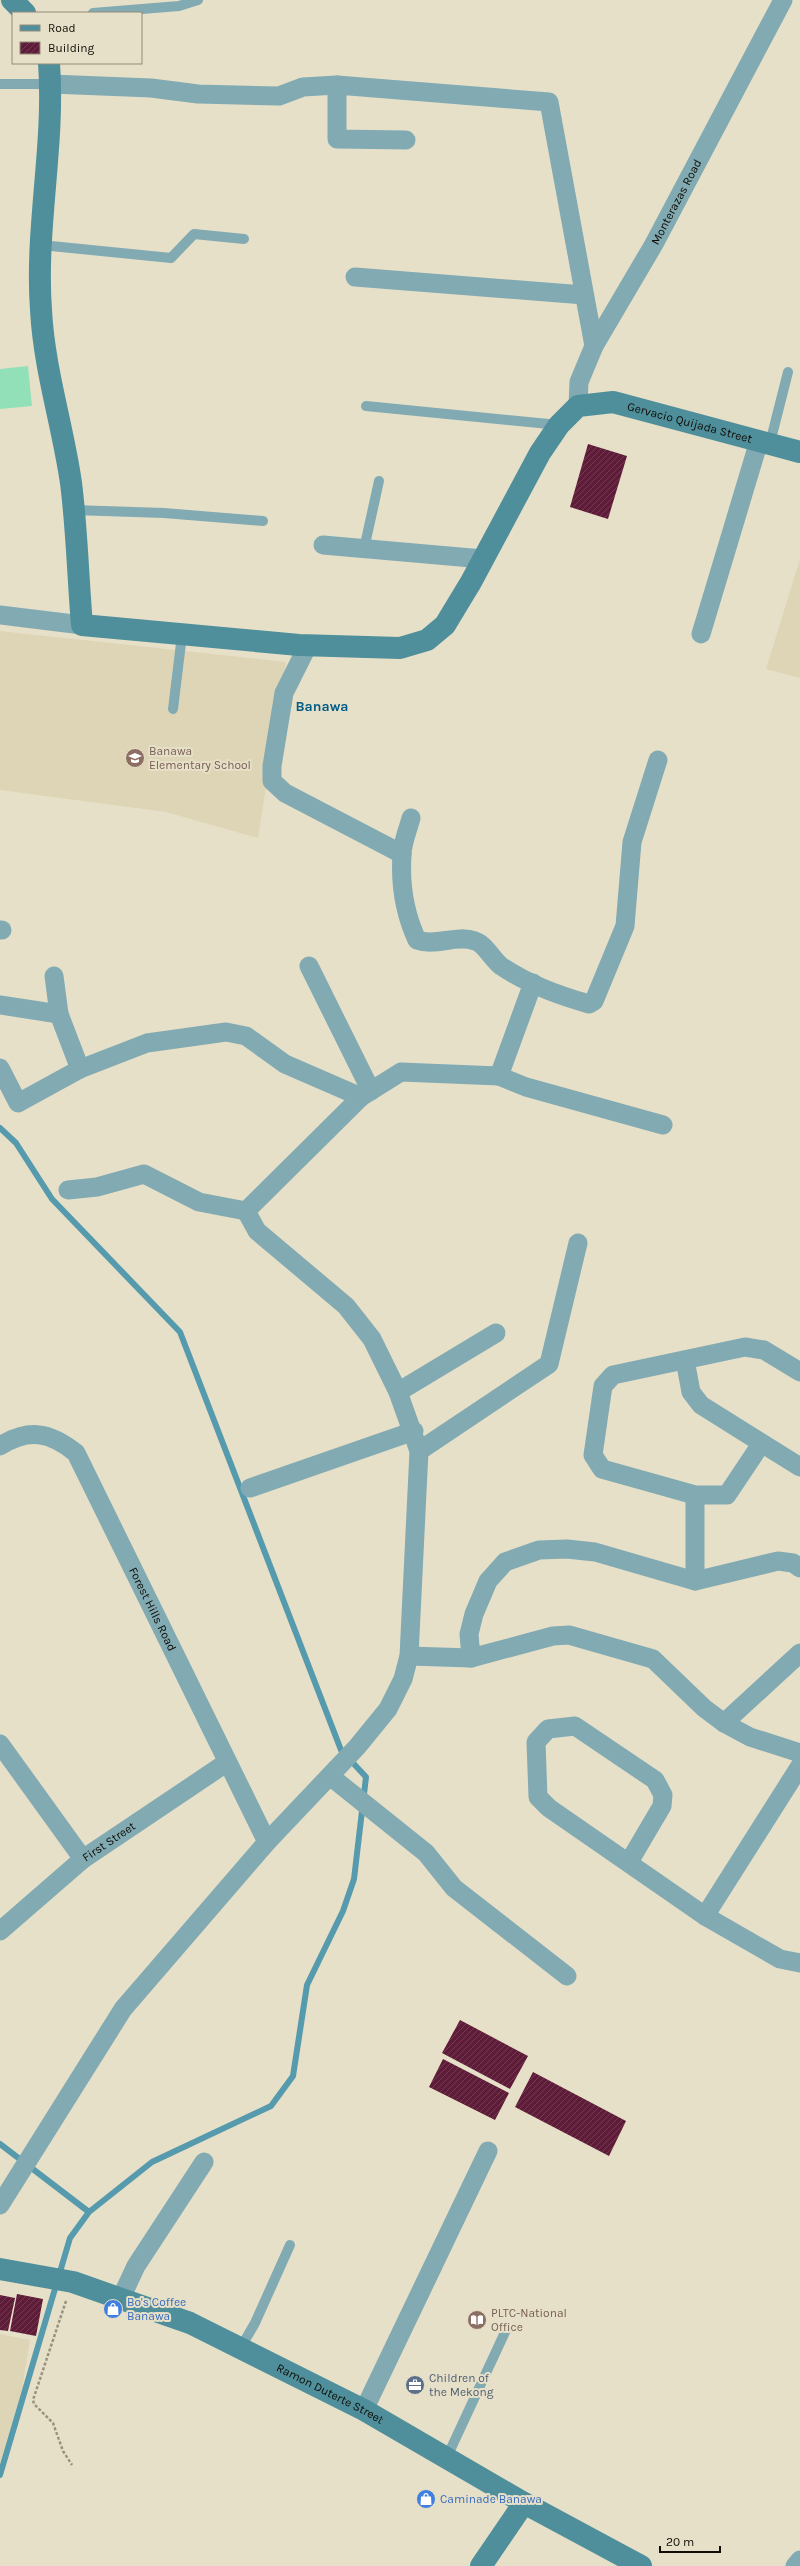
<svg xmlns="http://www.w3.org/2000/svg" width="800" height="2566" font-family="Karla,sans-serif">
  <defs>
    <pattern id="building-hatch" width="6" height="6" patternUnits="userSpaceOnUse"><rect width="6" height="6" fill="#5f1c38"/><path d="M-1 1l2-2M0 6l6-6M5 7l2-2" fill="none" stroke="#713b51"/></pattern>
  </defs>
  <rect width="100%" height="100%" fill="#e7e0c8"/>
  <path fill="#ded5b6" d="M800 559V678L766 669Z
    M0 631 286 662 258 838 166 812 0 790Z
    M0 2334 30 2340 22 2389 0 2464Z"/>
  <path fill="#92e0b7" d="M28 366 32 406 0 409V369Z"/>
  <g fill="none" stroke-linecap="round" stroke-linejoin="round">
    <path stroke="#569aad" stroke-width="6" d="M0 1128 16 1143 52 1199 180 1332 341 1750 366 1777 354 1879 343 1911 307 1985 293 2076 271 2106 152 2162 89 2212 70 2238 0 2475
      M0 2144 89 2212"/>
  </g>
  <path fill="url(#building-hatch)" d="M588 444 627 456 608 519 570 507Z
    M460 2020 528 2056 510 2089 442 2053Z
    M443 2059 509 2093 495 2120 429 2087Z
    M533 2072 626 2121 609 2156 515 2107Z
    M17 2294 43 2299 36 2336 10 2331Z
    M0 2295 15 2298 8 2331 0 2330Z"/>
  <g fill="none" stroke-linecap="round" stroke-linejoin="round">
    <path stroke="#989381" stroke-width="2.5" stroke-dasharray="3 2" stroke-linecap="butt" d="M66 2301 33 2400 34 2404 53 2423 63 2451 72 2465"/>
    <path stroke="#82aab3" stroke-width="10" d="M93 13 179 6 198 0
      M0 84H51
      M41 245 171 258 194 234 244 239
      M366 406 559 425
      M770 443 788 372
      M73 510 164 513 263 521
      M364 549 379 481
      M173 709 182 635
      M241 2347 255 2323 290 2245
      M447 2457 506 2330"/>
    <g stroke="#82aab3" stroke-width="19">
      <path d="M51 84 151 88 198 94 279 96 303 87 337 85"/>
      <path d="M406 140 337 139V85L549 102 594 346"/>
      <path d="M355 277 584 295"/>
      <path id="s1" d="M578 406 579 382 594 346 654 244 783 0"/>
      <path d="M323 545 483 559"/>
      <path d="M0 615 82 625"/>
      <path d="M701 634 759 441"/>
      <path d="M308 645 284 693 272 766V781L285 793 402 854"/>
      <path d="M411 818C408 830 402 843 402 855 400 884 405 914 417 940 436 947 456 934 475 941 485 944 492 959 501 966 526 983 560 996 589 1004L594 1001 625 926 632 842 658 760"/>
      <path d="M0 930H2"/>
      <path d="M309 966 371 1091"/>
      <path d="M54 976 59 1014 80 1069"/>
      <path d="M0 1005 59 1014"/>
      <path d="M0 1068 18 1103 80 1069 147 1043 226 1032 246 1036 285 1064 361 1097"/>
      <path d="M499 1076 533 983"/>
      <path d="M68 1190 97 1187 144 1174 199 1202 246 1211"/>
      <path d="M685 1360 691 1392 701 1405 800 1467"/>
      <path d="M398 1392 496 1333"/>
      <path d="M761 1444 727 1495H695L602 1469 593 1455 603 1386 613 1375 745 1347 764 1350 800 1372"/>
      <path id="s2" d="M0 1446C29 1428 50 1432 76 1453L267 1842"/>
      <path d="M419 1451 549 1364 578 1243"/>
      <path d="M250 1488 414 1431"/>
      <path d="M695 1581V1495"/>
      <path d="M409 1656 471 1658 553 1636 569 1635 653 1659 704 1708 724 1723 750 1737 800 1753"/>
      <path d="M471 1658 469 1634 474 1614 488 1581 505 1562 539 1550 567 1549 595 1552 695 1581 778 1561 793 1563 800 1568"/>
      <path d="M724 1723 800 1653"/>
      <path d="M0 1744 83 1859"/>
      <path d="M330 1776 426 1853 454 1888 567 1976"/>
      <path d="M629 1862 662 1806 663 1795 655 1780 575 1726 548 1729 536 1742 538 1797 549 1808 705 1916 780 1959 800 1963"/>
      <path d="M705 1916 800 1766"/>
      <path id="s3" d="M0 1931 83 1859 226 1763"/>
      <path d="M0 2205 123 2009 267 1842 357 1747 388 1709 403 1679 409 1656 419 1451 398 1392 372 1339 346 1306 257 1231 246 1211 361 1097 401 1072 499 1076 526 1087 663 1125"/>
      <path d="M121 2298 136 2266 204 2162"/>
      <path d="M364 2410 488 2151"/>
      <path d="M795 2566 800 2560"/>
    </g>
    <g stroke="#4f8f9c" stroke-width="22">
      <path d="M12 0 25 13"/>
      <path id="s4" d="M49 63C55 145 35 228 41 310 44 369 63 426 71 483 77 530 78 578 82 625L299 645 400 648 427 640 445 625 471 582 540 453 559 425 578 406 613 402 800 452"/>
      <path id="s5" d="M0 2269 73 2282 190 2323 364 2410 524 2503 641 2566"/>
      <path d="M481 2566 524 2503"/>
    </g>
  </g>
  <defs>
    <g id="school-disc" transform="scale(1)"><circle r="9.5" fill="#8d6e63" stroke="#e7e0c8"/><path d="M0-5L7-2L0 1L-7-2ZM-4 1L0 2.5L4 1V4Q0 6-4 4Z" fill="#fff"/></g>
    <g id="shop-disc" transform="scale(1)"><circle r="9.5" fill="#3f7fe0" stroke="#e7e0c8"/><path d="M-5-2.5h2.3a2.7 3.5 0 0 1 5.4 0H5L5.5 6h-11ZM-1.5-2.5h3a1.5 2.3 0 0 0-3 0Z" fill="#fff"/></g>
    <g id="library-disc" transform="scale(1)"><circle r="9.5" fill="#8d6e63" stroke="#e7e0c8"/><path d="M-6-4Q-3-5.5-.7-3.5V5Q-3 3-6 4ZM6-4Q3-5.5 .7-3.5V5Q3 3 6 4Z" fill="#fff"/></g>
    <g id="office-disc" transform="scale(1)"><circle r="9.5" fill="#5c6f8a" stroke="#e7e0c8"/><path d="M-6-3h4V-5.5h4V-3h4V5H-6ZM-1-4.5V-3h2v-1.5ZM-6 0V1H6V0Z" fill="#fff"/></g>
  </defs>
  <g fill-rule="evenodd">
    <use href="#school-disc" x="135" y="758"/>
    <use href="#shop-disc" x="113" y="2309"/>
    <use href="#library-disc" x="477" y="2320"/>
    <use href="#office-disc" x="415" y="2385"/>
    <use href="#shop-disc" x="426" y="2499"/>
  </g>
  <g text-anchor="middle" stroke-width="4" stroke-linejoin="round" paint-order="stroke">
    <g font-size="12" fill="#0f0d05" stroke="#e7e0c8">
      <text dy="4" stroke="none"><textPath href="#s1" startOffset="229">Monterazas Road</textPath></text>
      <text dy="4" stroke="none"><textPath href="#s4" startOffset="1308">Gervacio Quijada Street</textPath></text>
      <text dy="4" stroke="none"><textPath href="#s2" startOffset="257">Forest Hills Road</textPath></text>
      <text dy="4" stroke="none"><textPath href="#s3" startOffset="141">First Street</textPath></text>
      <text dy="4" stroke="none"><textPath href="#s5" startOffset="355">Ramon Duterte Street</textPath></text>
    </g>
    <g font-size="12" fill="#785e54" stroke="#e7e0c8" text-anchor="start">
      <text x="149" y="755">Banawa<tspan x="149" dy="14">Elementary School</tspan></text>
      <text x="491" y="2317">PLTC-National<tspan x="491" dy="14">Office</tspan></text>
    </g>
    <g font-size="12" fill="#366cbe" stroke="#e7e0c8" text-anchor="start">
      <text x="127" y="2306">Bo's Coffee<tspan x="127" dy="14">Banawa</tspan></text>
      <text x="440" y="2503">Caminade Banawa</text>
    </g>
    <g font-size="12" fill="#4e5e75" stroke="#e7e0c8" text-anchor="start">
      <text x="429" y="2382">Children of<tspan x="429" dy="14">the Mekong</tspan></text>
    </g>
    <g font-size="14" font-weight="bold" fill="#005c86" stroke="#e7e0c8">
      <text x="322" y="711">Banawa</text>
    </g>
  </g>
  <rect x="12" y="12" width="130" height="52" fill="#e7e0c8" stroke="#918c7a"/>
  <rect x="20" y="25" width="20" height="6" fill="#4f8f9c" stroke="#918c7a"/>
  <text x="48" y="32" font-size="12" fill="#0f0d05">Road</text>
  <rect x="20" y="42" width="20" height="12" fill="url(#building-hatch)" stroke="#918c7a"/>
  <text x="48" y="52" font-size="12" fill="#0f0d05">Building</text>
  <path d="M660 2546v6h60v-6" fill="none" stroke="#0f0d05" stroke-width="2"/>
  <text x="666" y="2546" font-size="12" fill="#0f0d05" stroke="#e7e0c8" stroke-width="3" paint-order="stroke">20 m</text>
</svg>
